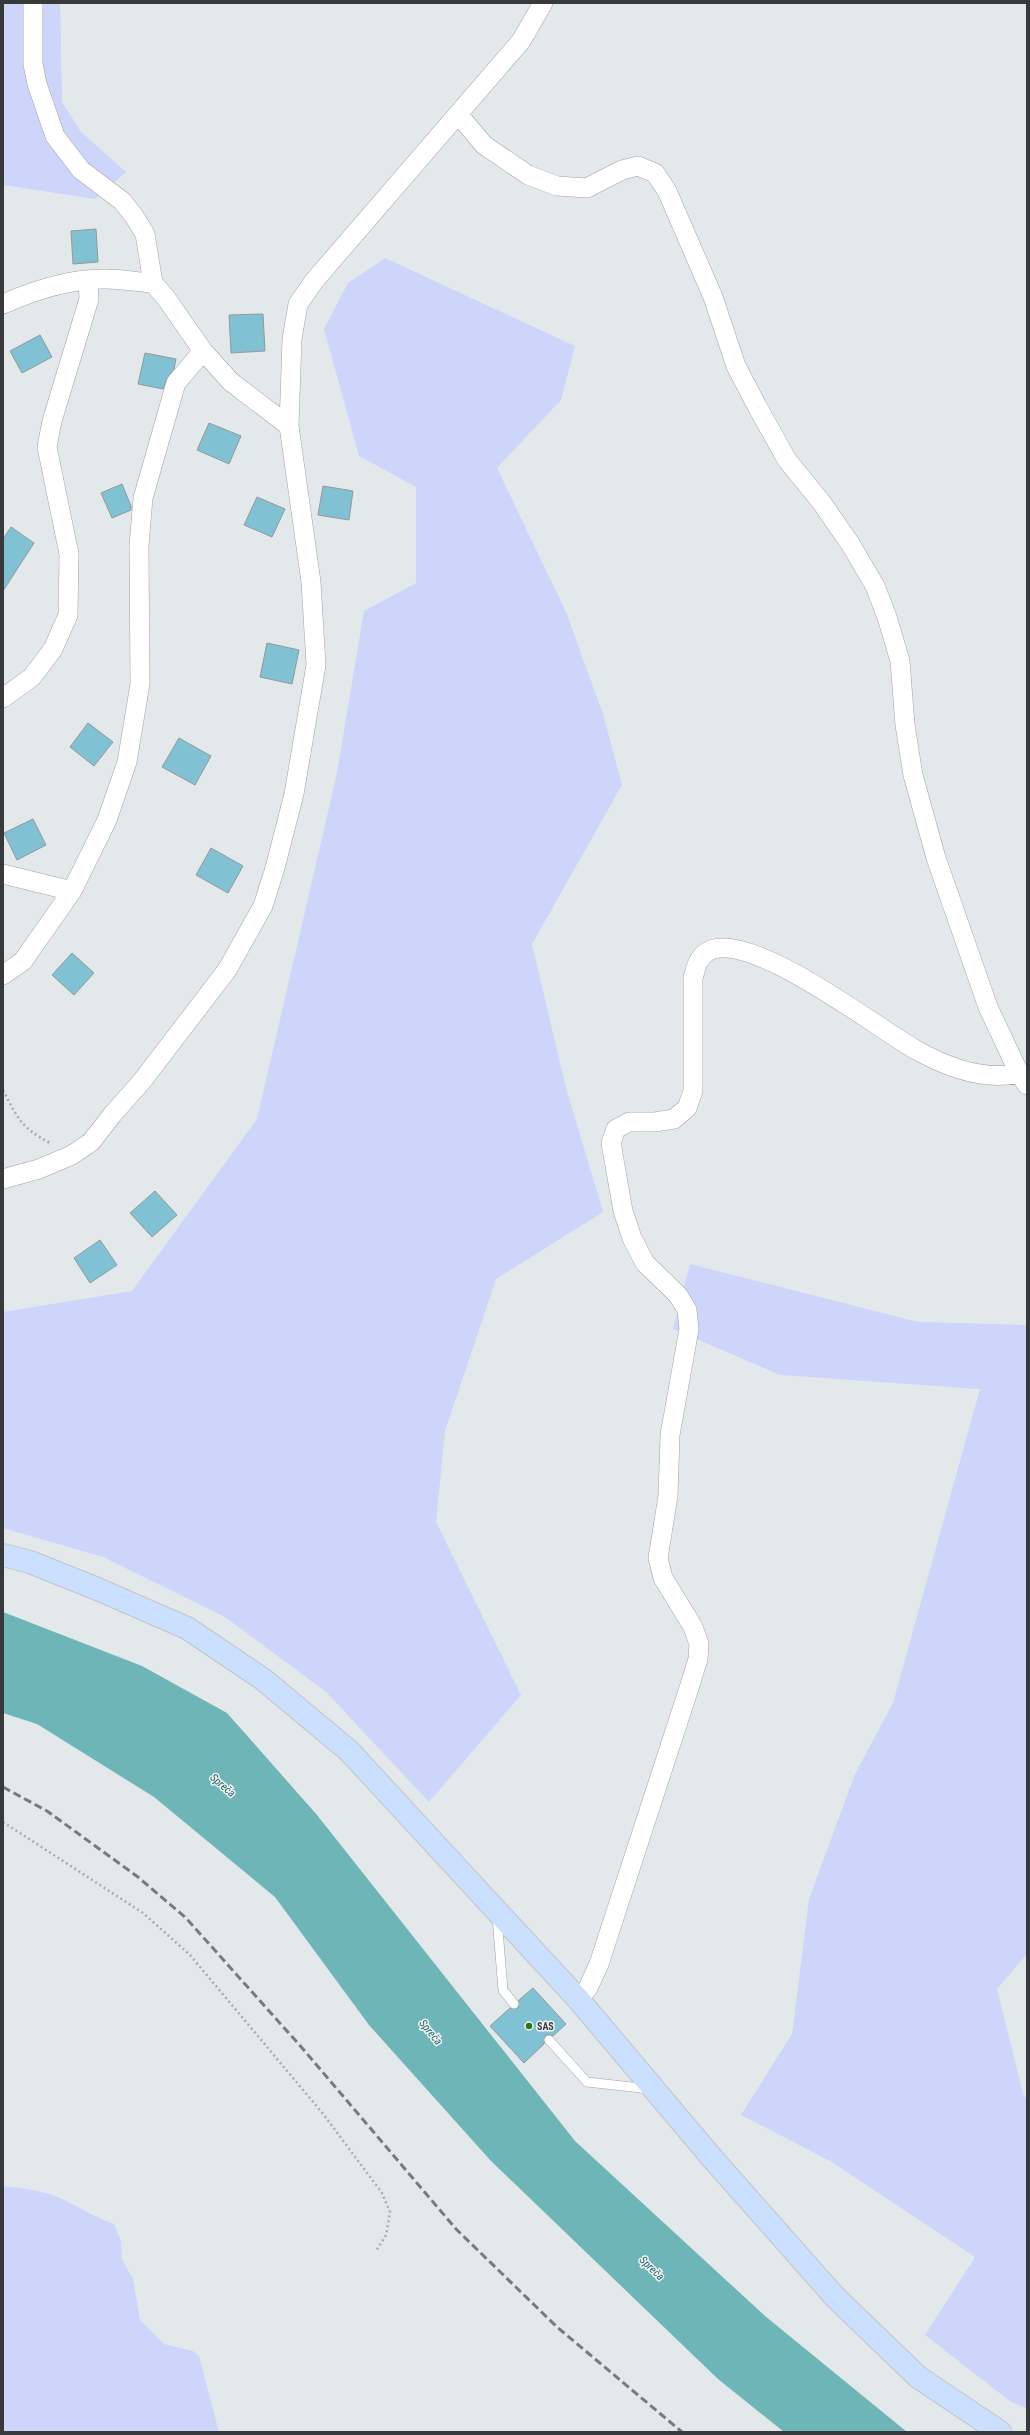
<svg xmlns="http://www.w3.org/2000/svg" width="1030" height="2435" font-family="'Roboto Condensed',sans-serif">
  <rect width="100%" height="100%" fill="#e3e8ea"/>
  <path fill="#cdd6fa" d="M3 3H60L62 102 81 132 126 172 95 199 3 185Z
    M385 258 575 346 561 400 497 468 566 612 603 714 622 785 532 944 566 1088 603 1212 496 1279 445 1431 436 1522 521 1695 429 1802 326 1692 225 1617 103 1557 3 1528V1312L132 1291 257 1119 337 773 364 611 416 583V487L359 456 324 329 348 283Z
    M690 1264 918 1322 1027 1325V1954L997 1989 1023 2094 1027 2100V2408L1011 2402 925 2335 975 2257 830 2161 741 2115 792 2034 809 1899 855 1774 893 1703 980 1389 780 1375 673 1329Z
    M3 2186C20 2188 39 2190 55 2196 75 2204 93 2217 114 2224L121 2241 122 2259 133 2279 140 2320 164 2344 193 2351 199 2356 219 2432H3Z"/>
  <path fill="#6eb5b7" d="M3 1612 142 1666 227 1713 317 1815 575 2141 765 2316 907 2432H784L718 2379 491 2161 369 2025 275 1897 154 1797 37 1724 3 1713Z"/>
  <path fill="#80c2d4" stroke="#939899" d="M96 229 98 262 73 264 71 231Z
    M263 314 265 351 231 353 229 315Z
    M40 335 52 357 22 373 10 351Z
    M145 353 176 359 174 369 166 380 163 389 138 384Z
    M209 423 241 436 229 464 197 450Z
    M122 484 131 506V510L112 518 101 493Z
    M323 486 353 491 349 520 318 515Z
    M257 497 285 509 272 537 244 525Z
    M11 527 34 543 3 591V539Z
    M267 643 299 650 292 684 260 677Z
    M88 723 113 742 94 766 70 747Z
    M179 738 211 756 195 785 162 767Z
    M33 819 46 845 17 860 4 833Z
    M211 848 243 866 228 893 196 875Z
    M72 953 94 973 74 995 52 975Z
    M155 1191 177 1215 152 1237 130 1213Z
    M100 1240 117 1265 90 1283 74 1258Z
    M533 1988 566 2024 553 2036 548 2034 545 2036 544 2044 524 2063 490 2026 510 2008H518L519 2000Z"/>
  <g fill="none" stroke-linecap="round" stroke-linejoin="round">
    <g stroke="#a0a4a6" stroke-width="10">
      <path id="lane" d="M497 1917 503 1990 514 2004
        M549 2040 587 2082 650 2089"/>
    </g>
    <g stroke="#a0a4a6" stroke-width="20">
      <path id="street" d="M33 3V64L37 84 55 136 81 170 122 201 134 216 145 234 153 283 166 298 203 351 231 382 289 426
        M458 114 484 145 528 175 557 186 587 188 622 170 638 166 655 173 667 191 713 297 736 366 758 408 787 460 822 503 851 545 875 586 887 617 900 661 905 725 913 775 936 858 988 1007 1019 1073 1027 1085
        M3 304C35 290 71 278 107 279 122 279 137 282 153 283
        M3 698 32 677 53 649 68 615 69 554 47 447 52 421 89 299 88 280
        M3 874 72 891
        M3 975 23 961 72 891 107 820 127 762 140 684 139 546 143 498 176 383 203 351
        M3 1179 39 1169 72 1155 91 1142 112 1115 142 1081 227 970 263 906 275 868 294 794 316 665 311 582 289 426 292 339 298 304 314 281 521 41 543 3
        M578 1999 588 1988 599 1964 690 1685 698 1659 699 1644 693 1627 663 1578 658 1558 668 1496 670 1435 689 1329 687 1310 678 1295 645 1263 632 1238 623 1211 611 1143 616 1129 629 1122H655L674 1119 687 1108 693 1091V978C696 969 697 958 707 952 747 926 879 1030 918 1051 947 1067 985 1081 1019 1073"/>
    </g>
    <g stroke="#c3c4c4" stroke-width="24">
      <path id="primary" d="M3 1555 30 1562 95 1588 187 1628 264 1680 349 1751 578 1999 712 2158 835 2297 918 2377 1000 2432"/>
    </g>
    <path stroke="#a8acad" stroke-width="2.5" stroke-dasharray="2 3" stroke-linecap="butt" d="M3 1090C18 1119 21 1128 52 1144
      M3 1822 143 1913 190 1955 324 2115 382 2193 390 2212 386 2235 376 2251"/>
    <use href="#lane" stroke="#fff" stroke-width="9"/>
    <use href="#street" stroke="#fff" stroke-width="19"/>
    <use href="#primary" stroke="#cae0fe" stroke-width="22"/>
    <path stroke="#787b7d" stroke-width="3" stroke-dasharray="8 4" stroke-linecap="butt" d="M3 1787 47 1811 138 1877 186 1918 303 2049 456 2229 557 2327 682 2432"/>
  </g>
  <circle fill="#2d761a" stroke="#f1f5f8" stroke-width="1.5" cx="529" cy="2026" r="4"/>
  <g text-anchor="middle" stroke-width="3" stroke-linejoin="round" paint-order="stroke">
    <g font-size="10" font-weight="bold" fill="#37393a" stroke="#f1f5f8" text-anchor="start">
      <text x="537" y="2030">SAS</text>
    </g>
    <g font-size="11" font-style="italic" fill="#256163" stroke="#f1f5f8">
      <text transform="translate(223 1785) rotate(41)" y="4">Spreča</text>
      <text transform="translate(431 2032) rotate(51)" y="4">Spreča</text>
      <text transform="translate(652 2268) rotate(44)" y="4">Spreča</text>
    </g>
  </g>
  <rect width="1030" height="2435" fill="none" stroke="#37393a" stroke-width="8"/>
</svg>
